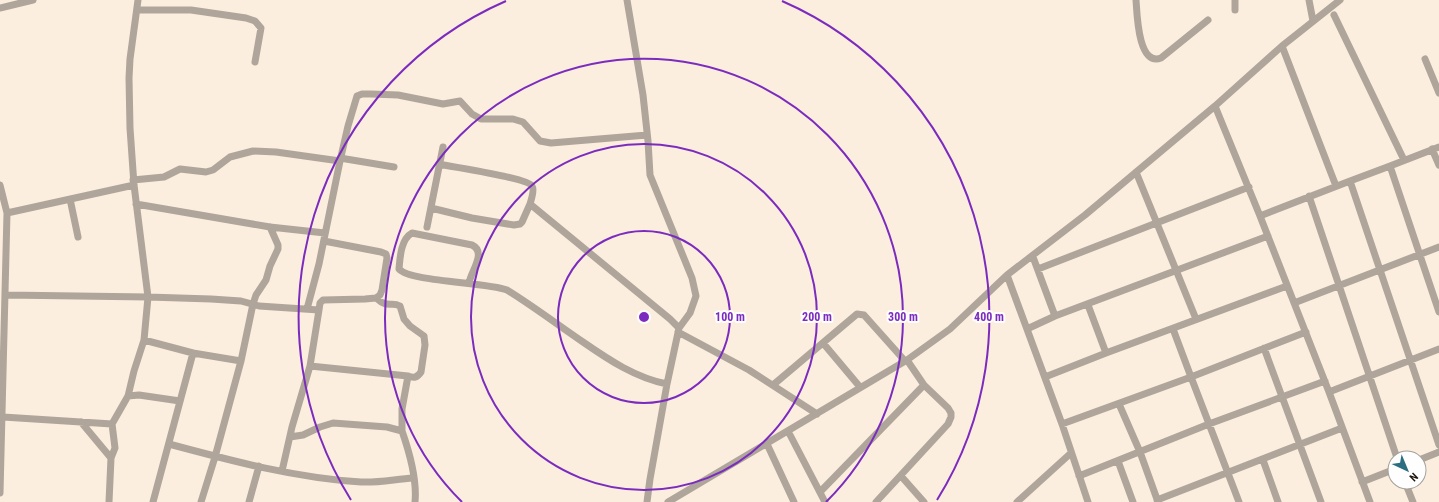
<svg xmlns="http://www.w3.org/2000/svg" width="1439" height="502" font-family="'Roboto Condensed',sans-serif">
  <rect width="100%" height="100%" fill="#fceede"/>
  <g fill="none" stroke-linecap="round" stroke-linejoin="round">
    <path stroke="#afa59a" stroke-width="7" d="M138 0 130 59 129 78 130 128 134 185 148 297 144 340
      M627 0 643 95 648 141 650 175 692 278 696 296 690 313 679 328
      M1136 0C1137 13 1138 67 1161 58L1208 20
      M1235 0V10
      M1309 0 1313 21
      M0 8 33 0
      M137 10H191L246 18 255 21 261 28 255 62
      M1334 15 1404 160
      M1282 46 1336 186
      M1425 59 1439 93
      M1215 106 1282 46 1340 0
      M1439 147 1390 166 1439 312
      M1432 149 1439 165
      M340 158 394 167
      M439 164C452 167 528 178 532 186 535 190 531 200 530 204L670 319 679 328 667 384 650 479 647 502
      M1390 166 1350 181 1439 445
      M1136 172 1196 319
      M133 180 164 177 180 169 206 172 213 170 230 157 253 151 276 152 340 161
      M1350 181 1260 216 1329 392 1439 349
      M0 185 7 213 0 493
      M1309 196 1397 458
      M70 199 78 237
      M136 204 270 227 325 233
      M431 208 472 218 514 225 520 224 522 222 530 204
      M7 213 134 185
      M427 227 443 147
      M1033 257 1055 316
      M1038 269 1249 187
      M469 283C471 271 487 252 472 245L412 233C401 239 400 257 399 269 410 282 487 282 507 290 533 306 558 325 583 342 609 360 636 378 667 384
      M6 295 148 297 211 299 241 301 259 306 319 310 310 366 292 427 282 471
      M376 298C388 309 391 301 400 306L404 319 410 326 424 336 425 345 421 372C417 378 414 378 408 376
      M1294 303 1439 247
      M1088 305 1106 353
      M307 309 319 264 340 161 348 126 357 96 362 94H371L398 95 443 104 460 101 472 114 481 119H513L523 122 540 141 551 143 647 135
      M319 310 320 303 323 300 365 299 376 298 380 295 382 290 387 258 386 254 381 252 324 241
      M1027 329 1055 316 1268 236
      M1173 329 1191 377 1306 332
      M678 332 749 370 817 414
      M823 343 860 387
      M1264 348 1321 502
      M310 366 408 376 402 409V431
      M1045 377 1106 353 1287 286
      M773 385 857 314 864 315 905 361
      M1329 392 1370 502
      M128 396 139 395 180 401
      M1119 404 1140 452 1158 502
      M3 417 112 424
      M81 422 111 458
      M1062 424 1191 377 1239 502
      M788 431 825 502
      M290 437 303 435 320 427 333 423 387 427 402 431C409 451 417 481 415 502
      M169 444C232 461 296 478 361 482 378 483 396 479 413 478
      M767 444 794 502
      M1263 460 1278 502
      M1419 460 1439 452
      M1118 461 1133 502
      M901 476 924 502
      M1079 476 1209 424 1325 381
      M1362 482 1395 469
      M1405 482 1413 502
      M820 492 924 385
      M1157 500 1342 428
      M109 502 111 458 115 448 112 424 128 396 134 371 144 340 193 353 241 361 253 304 256 295 266 280 270 266 278 249V245L270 227
      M153 502 193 353
      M201 502 215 457 241 361
      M249 502 259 466
      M668 502 907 360 950 329 1007 275
      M876 502 948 424 951 417V413L948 408 924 385 907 360
      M1017 502 1071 453
      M1088 502 1062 424 1007 275 1085 215 1215 106 1260 216"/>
  </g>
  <g fill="none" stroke="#7b2cbf" stroke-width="2">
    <circle cx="644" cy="317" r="86"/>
    <circle cx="644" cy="317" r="173"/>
    <path d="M462 502A259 259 0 1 1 826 502"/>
    <path d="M351 500A345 345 0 0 1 506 1M782 1A345 345 0 0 1 937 500"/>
  </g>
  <circle cx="644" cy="317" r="6" fill="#7b2cbf" stroke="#fefefe" stroke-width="2"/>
  <g font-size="12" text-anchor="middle" font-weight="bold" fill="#7b2cbf" stroke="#fefefe" stroke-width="4" stroke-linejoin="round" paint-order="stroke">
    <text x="730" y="321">100 m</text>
    <text x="817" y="321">200 m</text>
    <text x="903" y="321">300 m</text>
    <text x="989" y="321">400 m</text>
  </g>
  <g transform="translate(1407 470) rotate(136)"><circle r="19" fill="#fefefe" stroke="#a4a09c"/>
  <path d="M0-3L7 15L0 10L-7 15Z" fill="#2d6d81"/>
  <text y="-6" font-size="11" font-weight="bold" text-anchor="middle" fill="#1c140a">N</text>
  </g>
</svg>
